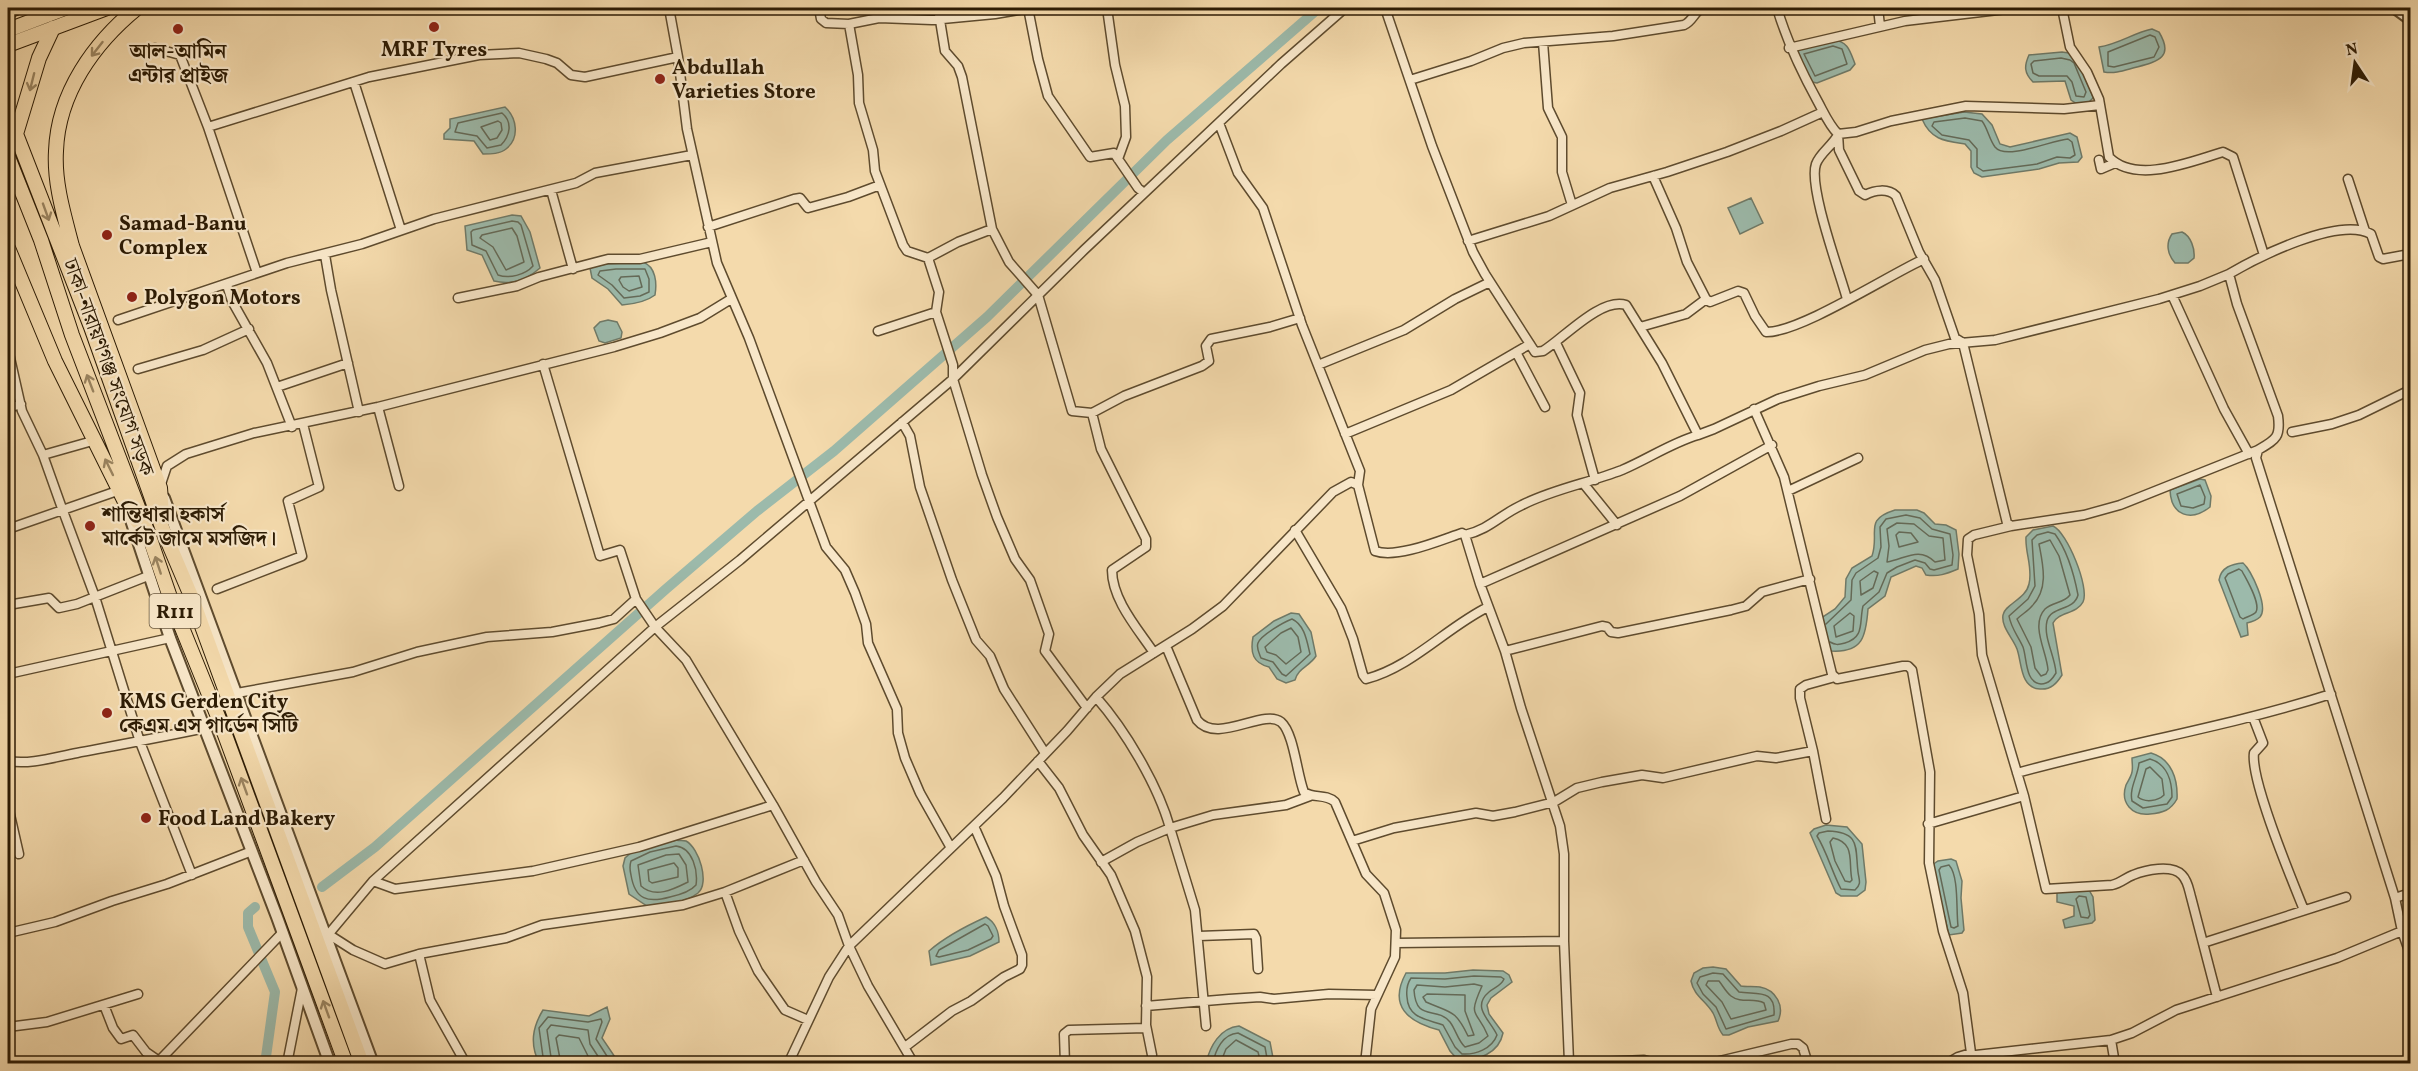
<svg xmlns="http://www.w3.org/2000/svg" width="2418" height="1071" font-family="Vollkorn,'Noto Serif Bengali',serif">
  <rect width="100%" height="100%" fill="#f4daac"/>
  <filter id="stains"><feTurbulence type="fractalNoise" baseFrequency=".00333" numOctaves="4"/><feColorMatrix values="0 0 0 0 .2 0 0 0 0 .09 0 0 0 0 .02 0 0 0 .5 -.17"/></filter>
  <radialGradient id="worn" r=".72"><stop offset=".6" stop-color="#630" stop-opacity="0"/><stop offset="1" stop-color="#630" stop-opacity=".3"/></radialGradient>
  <path fill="#9cbaab" stroke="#6f7a68" stroke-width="1.5" d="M2152 29 2159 32C2174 57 2159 61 2137 67 2125 70 2116 74 2104 72L2099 47C2119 44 2133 33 2152 29Z
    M1833 40C1848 41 1850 51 1855 64L1850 70 1817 83 1812 82 1798 59 1797 49Z
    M2062 52C2067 53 2072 53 2076 56 2084 64 2091 86 2093 98L2089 102 2077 104 2071 100 2065 81 2033 82C2024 73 2024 66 2029 55Z
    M505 107C517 118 520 138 506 149 500 154 491 154 483 154L474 141 444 139V134L450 128V119Z
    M1964 112 1982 114 1992 125 2000 144 2010 147 2070 133 2077 137 2082 157 2078 162 2059 163 2039 169 1982 177 1974 173 1971 167V151L1965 144C1945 141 1931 140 1922 119Z
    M1751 198 1763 223 1740 234 1728 208Z
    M512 215 521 216 530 232 540 268C527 280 511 285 494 281L482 255 467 250 465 226Z
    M2182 232C2191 236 2195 249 2194 258L2188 263H2175C2168 255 2165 244 2172 234Z
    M643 262C656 267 657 283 655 295 646 302 634 304 622 305L608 289 592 278 590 268 605 264Z
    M608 320 617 322 622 332 621 338 605 343 599 341 594 328 600 322Z
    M2200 479 2205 480 2211 496 2210 507C2191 522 2171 516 2170 490Z
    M1895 510H1917L1924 513 1935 524 1946 525 1956 530 1959 554 1958 569C1946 574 1938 577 1926 575L1922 568 1916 566 1891 577 1885 596 1868 609C1866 636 1863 653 1831 651L1827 648 1821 618 1835 609 1845 597 1846 579 1852 568 1872 556C1880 532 1863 520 1895 510Z
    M2053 526C2067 532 2090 588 2083 602 2077 614 2058 612 2053 623L2062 675C2057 683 2051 690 2040 689 2020 688 2022 663 2017 649 2013 638 2001 627 2003 615 2005 604 2026 599 2029 584 2033 568 2025 553 2026 537L2033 530Z
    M2243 563C2251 570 2269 607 2260 617 2257 620 2251 622 2247 623L2248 635 2241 637 2219 580C2221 567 2232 564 2243 563Z
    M1291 613 1299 614 1311 632 1316 656C1310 666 1298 668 1295 680L1286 683 1277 679 1269 667C1253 663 1250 653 1253 637L1274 621Z
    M2151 753C2172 759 2178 780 2177 799 2171 810 2163 813 2150 814 2132 816 2120 803 2126 785 2128 781 2131 777 2132 772 2133 768 2132 763 2132 758Z
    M1826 825 1847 827 1862 844 1866 882 1865 890 1857 896H1841L1836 893 1810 833 1814 829Z
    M676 840C680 841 683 840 686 841 699 848 710 883 698 893 685 903 663 906 647 906L629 894 623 866 625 858 632 852Z
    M1951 859 1956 861 1962 881 1961 898 1964 930 1962 933 1949 935 1932 865 1938 861Z
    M2089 890 2093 897 2095 920 2092 923 2065 928 2063 920 2074 916V906L2057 902V892Z
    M986 917C995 922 999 932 999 942L970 956 931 965 929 951C945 937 966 926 986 917Z
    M1713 967 1726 969 1741 986C1747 987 1754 986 1760 987 1776 990 1785 1006 1778 1021L1748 1027 1729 1035H1723C1717 1028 1717 1020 1713 1013 1705 1000 1694 996 1691 981L1694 973 1703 968Z
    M1473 970 1503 971 1509 975 1512 982 1491 998 1487 1005 1489 1014 1503 1033C1499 1054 1477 1061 1458 1060L1450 1051 1439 1030C1408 1022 1388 1006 1406 973H1445Z
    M607 1007 610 1019 602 1038 619 1063H539C530 1044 532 1028 543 1010L589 1016Z
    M1239 1026 1270 1042 1274 1063H1206C1210 1046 1220 1028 1239 1026Z"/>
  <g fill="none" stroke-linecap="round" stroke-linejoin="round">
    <path stroke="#646a58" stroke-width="1.5" d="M2150 35 2155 37 2159 47 2154 57 2114 67 2108 66V52Z
      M1833 46 1842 49 1847 64 1815 76 1804 54Z
      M2061 58 2070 60 2074 63 2086 92 2084 97 2076 96 2072 82 2067 76H2039L2033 73 2031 64 2034 61Z
      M502 113C513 122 510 136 501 145L487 148 477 136 455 132 458 123Z
      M1965 118 1982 121C1988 129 1989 139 1995 147 2006 161 2052 140 2068 139L2072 142 2075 155 2070 158 2057 157 2037 164 1983 171 1977 167V149L1969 140 1942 135 1932 126 1934 122Z
      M498 121 501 123 502 130 497 138 490 140 481 127Z
      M512 221 518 222 521 225 533 266C525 275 509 279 498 275L486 251 472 245 471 232 473 230Z
      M512 228 517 236 524 262 506 270 493 247 480 238 482 235Z
      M616 269H645L649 279V292L640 296 624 298 612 285 598 275 600 271Z
      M639 276 642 287 629 291 623 287 619 280 621 277Z
      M2200 485 2205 497 2204 504 2193 508 2181 506 2177 494Z
      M1897 523 1914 524 1929 536 1943 538 1945 560 1935 562C1919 546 1905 559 1887 562L1889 546 1887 529Z
      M1899 532 1911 533 1918 542 1899 547 1896 535Z
      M2048 532 2055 534C2068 552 2074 574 2078 595 2074 611 2051 606 2047 621 2043 637 2055 656 2056 673 2053 678 2049 684 2041 684 2025 683 2027 658 2023 647 2018 636 2011 628 2009 616L2028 599 2035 586 2032 540 2037 535Z
      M2050 540 2059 556 2070 595C2064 603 2053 602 2045 609 2030 625 2047 652 2048 670L2046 674 2041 676 2035 668 2031 647 2017 619C2022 614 2028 611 2032 606 2049 589 2043 565 2039 544Z
      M2239 569 2242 571C2246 579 2261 603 2256 612 2254 615 2246 617 2243 619L2240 617 2225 578 2228 574Z
      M1874 571 1878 573 1873 588 1861 595 1860 581Z
      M1850 613 1854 616 1853 631 1836 637 1834 626Z
      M1292 619C1305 625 1307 642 1310 654L1286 676 1282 674 1273 662 1261 658C1259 653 1256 648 1258 643 1261 635 1284 622 1292 619Z
      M1826 624 1851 600 1852 580 1856 573 1878 558 1881 547 1880 527 1886 519 1906 515 1920 518 1932 529 1950 534 1953 555 1952 565 1934 570 1930 569 1925 563 1915 560 1897 567 1887 573 1879 592 1863 606C1859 623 1865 637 1845 643 1838 645 1835 645 1830 642
      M1291 628 1298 637 1301 652 1286 664 1276 655 1267 652 1265 647 1281 633Z
      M2150 759C2167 764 2172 781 2172 797L2167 804 2143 808 2132 801C2129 788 2138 776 2139 763Z
      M2150 767 2162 779 2164 795C2158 801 2145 803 2138 797L2146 769Z
      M1828 831C1861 832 1855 848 1858 872 1859 880 1862 884 1855 890L1841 889C1832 872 1827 852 1817 836L1819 833Z
      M1833 838C1856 843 1848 862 1852 880L1850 882 1845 881 1835 861 1830 842Z
      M676 846C693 848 698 871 696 885 690 892 679 895 670 897 648 903 635 900 631 875 630 870 629 867 631 861L650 852Z
      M679 854 686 865 688 882C674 889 655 899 641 886L638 865 666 855Z
      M674 863 678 868V877L652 883 649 881 648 870Z
      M1949 865C1959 876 1956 909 1958 926L1954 928 1951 927 1939 870 1941 867Z
      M2079 896 2086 897 2090 915 2088 918 2081 917 2076 899Z
      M985 924 988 926 993 936 991 939 968 950 939 957 936 956 939 950Z
      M1713 973 1723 974 1739 992C1756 995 1776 988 1774 1015L1726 1029 1716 1007 1703 994 1697 983 1700 977Z
      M1474 976 1501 977 1504 979C1501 986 1495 987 1489 992 1471 1007 1490 1020 1497 1035 1492 1049 1475 1055 1462 1054L1455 1047 1443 1025C1426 1019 1408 1018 1407 997 1406 989 1407 984 1411 978L1445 979Z
      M1708 981H1719C1723 986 1726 992 1731 996 1741 1004 1754 997 1764 1003L1766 1010 1731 1019 1722 1002 1706 985Z
      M1474 984 1482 986C1467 1019 1477 1009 1488 1036L1479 1043 1465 1047C1458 1041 1456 1030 1450 1022 1436 1005 1416 1023 1414 990L1417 985 1445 987Z
      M1427 994 1465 995V1011L1474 1035 1468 1036C1455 1009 1451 1013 1426 1002L1423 997Z
      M544 1064 539 1028 548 1017 588 1022 601 1019 602 1022 596 1039 612 1064
      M552 1064 547 1030 551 1025 588 1030 590 1044 603 1064
      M561 1064 556 1038 559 1035 579 1038 592 1064
      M1213 1064C1215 1050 1223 1034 1238 1033L1265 1047 1268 1064
      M1220 1064 1226 1049 1236 1040 1258 1052 1261 1064"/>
    <path stroke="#9cbaab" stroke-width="10" d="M322 887 375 847 666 589 757 511 834 451 987 317 1167 140 1319 8
      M255 907 248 913V927L275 992 265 1064"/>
    <g stroke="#5e4b2e" stroke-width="11">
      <path id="minor" d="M669 8 678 57 687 129 717 263 749 338 826 547 845 570 855 593 866 624 868 643 897 709 898 733 905 758 920 793 951 848
        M819 8 821 19 826 23 849 24 858 75 859 103 873 150 875 171 903 245 907 251 928 258 939 292 936 312 953 365V379L982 475 997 517 1015 559 1030 580 1049 634 1045 651 1087 708
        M938 8 945 51 958 66 962 77 992 229 1009 262 1038 295 1072 411 1092 413 1101 449 1146 539V547L1112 570C1112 600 1138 629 1154 653
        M1028 8 1038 59 1048 96 1090 157 1114 153 1138 188 1144 193
        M1107 8 1115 65 1125 106 1126 137 1118 159
        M1385 8 1432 146 1473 252 1485 274 1535 352 1543 351C1564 338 1601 297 1626 305L1662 363 1698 435 1714 429 1778 399 1819 386 1865 375 1925 350 1949 344 1995 340 2159 299 2200 286 2229 274
        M1777 8C1787 42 1801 71 1818 102 1824 113 1829 125 1838 134L1856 132 1891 121 1966 106 2064 109 2100 105
        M1878 8 1880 26
        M2062 8 2070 47 2087 72 2099 99 2109 157C2136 185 2192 161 2223 152L2233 157 2264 255
        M849 24 879 18 932 20 995 14 1030 8
        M1543 42 1548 108 1562 137V172L1572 205
        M155 48 180 55 208 127 257 273
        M1789 48 1905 21 2015 8
        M1410 80 1471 61 1503 48 1524 43 1613 36 1684 25C1693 21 1694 12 1702 8
        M354 82 401 230
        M1219 123 1238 173 1263 208 1302 325 1356 461 1360 471 1358 485 1375 551C1397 559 1441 540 1462 533L1465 535C1490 529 1500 515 1522 505 1553 489 1589 483 1622 470 1648 459 1671 443 1698 435
        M208 127 369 77 479 55 519 53 546 59 557 63 571 75 585 77 678 57
        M1838 134 1839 150 1859 191 1865 195C1875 190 1888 188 1896 196L1919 252 1935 280 1955 338 1963 343 2007 523 2011 526 2084 515 2120 505 2258 450C2275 440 2281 438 2278 416L2237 304 2229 274C2258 257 2339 216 2371 234L2379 257 2383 259 2410 254
        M1838 135C1832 146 1820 153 1816 164 1808 187 1840 273 1847 299
        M2099 160 2101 169 2115 163
        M1653 176 1676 228 1687 262 1706 299 1710 302 1738 291 1744 293 1755 316 1766 332C1799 333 1889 275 1924 259
        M2348 179 2365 231
        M551 190 573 269
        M708 227 794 199 800 198 808 208 848 197 880 185
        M1468 241 1549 216 1610 188 1667 172 1727 152 1781 131 1823 112
        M325 255 331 290 359 412
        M928 258 958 242 992 229
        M227 285 232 301 267 363 292 427
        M2172 295 2224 409 2249 454
        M458 298 517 286 539 277 608 259H640L712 242
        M118 320 287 263 362 244 434 219 576 183 595 173 692 155
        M1640 327 1686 314 1706 299
        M878 331 936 312
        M1556 343 1580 393 1577 415 1595 480
        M8 349 22 411 43 455 63 511 95 597 140 742 192 875
        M1516 352 1545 407
        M1318 365 1404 330 1455 299 1490 282
        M138 369 203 350 249 329
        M277 387 348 363
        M378 407 399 486
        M8 408 21 404
        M1754 409 1784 477 1832 674 1837 679 1903 666H1908L1912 670 1930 772 1929 863 1943 931 1963 993 1971 1053 1958 1057 1959 1064
        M1092 413 1124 396 1202 366 1209 361 1206 346 1211 339 1270 327 1300 318
        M902 422 910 436 920 487 952 580 976 640 990 656 1004 689 1045 753
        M2292 432 2332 424 2359 415 2410 390
        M1345 434 1451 390 1530 344
        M2258 450 2256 458 2395 898
        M43 455 96 440
        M1583 483 1617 525
        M160 487 167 466 186 454 254 433 378 407 614 347 660 333 700 318 731 299
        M1788 491 1858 458
        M8 529 120 490
        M1295 530 1341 608 1353 639 1363 675 1366 679C1412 667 1447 627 1488 607
        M1465 535 1480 584 1505 651 1521 708 1560 826 1564 854V941L1569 1062
        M1480 584 1680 496 1772 445
        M217 589 302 556 288 501 319 487 303 424
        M8 605 49 598 59 608 77 604 148 576
        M1166 646 1197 720C1217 745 1263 708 1281 722 1294 733 1297 775 1304 792 1314 799 1325 793 1335 802L1366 874 1384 893 1396 930 1395 957 1371 1009 1365 1064
        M1505 651 1602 626 1607 627 1611 632 1618 633 1731 610 1746 606 1762 592 1810 579
        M8 674 170 638
        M237 693 353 672 417 652 487 637 552 632 599 623 614 619 636 599
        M1096 697C1125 730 1158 785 1170 828L1213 815 1286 805 1310 796
        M2253 717 2263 743 2254 753C2250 780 2292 880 2304 910
        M1813 751 1826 819
        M8 761C30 765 55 757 77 753 119 745 162 737 205 728
        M1038 761 1059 788 1083 835 1111 875 1135 931 1147 977 1146 1025 1152 1055
        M2017 773C2121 744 2228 727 2331 694
        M2024 796 2046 889 2112 885C2121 883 2125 878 2133 875 2145 870 2172 864 2182 875 2188 881 2189 890 2191 897L2217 997
        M8 806 19 854
        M1928 824 2024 796 1982 655 1979 614 1967 555 1968 539 1974 535 2011 526
        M1352 841 1394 828 1476 813 1493 816 1515 812 1554 802 1577 788 1602 782 1642 775 1663 778 1757 756 1776 758 1813 751 1800 698V689L1806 685 1835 677
        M1101 862 1137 842 1170 828 1195 910 1206 1026
        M373 881 395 889 533 871 639 847 773 805
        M725 892 739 931 758 971 785 1010 808 1020
        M2402 931 2410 954
        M8 933 55 922 112 901 167 884 252 851
        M328 934 353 950 385 964 419 954 506 938 542 925 683 905 725 892 804 860
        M327 936 373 881 655 627 636 599 620 550 600 556 543 364
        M1199 936 1254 934 1256 938 1258 969
        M1396 943 1564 941
        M2203 943 2346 897
        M419 954 430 1000 466 1064
        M104 1005 113 1028 121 1039 133 1035 146 1052 159 1061
        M1146 1006 1229 999 1260 997 1274 999 1329 994 1377 995
        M8 1027 47 1022 138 994
        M2111 1040 2115 1064
        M905 1047 952 1011 971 1001 1004 977 1020 969 1022 965V955L1004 906 996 876 974 826
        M156 1064 283 932
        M287 1064 302 988
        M788 1064 829 977 849 946 1003 798 1067 731 1096 697 1120 674 1192 629 1223 606 1333 492 1351 482 1358 485
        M914 1064 868 986 849 946 838 915 816 882 773 805 686 660 655 627 740 560 953 379 1084 250 1281 64 1345 8
        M1065 1064 1064 1034 1069 1030 1146 1028
        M1552 1064 1644 1060 1658 1064
        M1707 1064 1791 1044H1798L1803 1048 1808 1064
        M1946 1064 1958 1057 2111 1040 2132 1033 2176 1010 2337 958 2402 931 2395 898 2410 893"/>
    </g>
    <g stroke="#5e4b2e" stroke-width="14">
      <path id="tertiary" d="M2395 8 2410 19
        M164 498 373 1064
        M129 514 170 638 277 917 330 1064"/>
    </g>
    <g stroke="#2c1b04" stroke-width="16">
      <path id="primary" d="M137 8C94 43 58 93 56 151 54 183 64 215 72 246L160 488 162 513
        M53 28 39 58 16 134 91 327 163 530 191 596 362 1064
        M8 157 41 240 72 335 149 536 172 603 221 724 346 1064
        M8 248 55 361 127 506 138 522"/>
    </g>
    <g stroke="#2c1b04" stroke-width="16">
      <path id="trunk" d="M8 11 16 8
        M8 30 66 8
        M8 45 107 8"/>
    </g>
    <use href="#minor" stroke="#f8e7c9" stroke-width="8"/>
    <use href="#tertiary" stroke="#f8e7c9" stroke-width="10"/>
    <use href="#primary" stroke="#f4daac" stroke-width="14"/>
    <use href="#trunk" stroke="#f4daac" stroke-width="14"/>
  </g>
  <defs><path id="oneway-shaft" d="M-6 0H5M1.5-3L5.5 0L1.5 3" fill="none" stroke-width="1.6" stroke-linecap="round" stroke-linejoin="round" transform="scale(1.5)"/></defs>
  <g stroke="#9a8460">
    <use href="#oneway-shaft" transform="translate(97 49) rotate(128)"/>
    <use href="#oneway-shaft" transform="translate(32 82) rotate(104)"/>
    <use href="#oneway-shaft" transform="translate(46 212) rotate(70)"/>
    <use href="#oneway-shaft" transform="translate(90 383) rotate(-111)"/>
    <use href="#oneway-shaft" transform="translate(109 467) rotate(-116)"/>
    <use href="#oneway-shaft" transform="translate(158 565) rotate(-108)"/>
    <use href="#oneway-shaft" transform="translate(244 786) rotate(-110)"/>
    <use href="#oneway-shaft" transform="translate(326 1009) rotate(-110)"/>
  </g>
  <g fill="#8f2418" stroke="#f8e7c9" stroke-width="2">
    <circle cx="434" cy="27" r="6"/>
    <circle cx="178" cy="29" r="6"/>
    <circle cx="660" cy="79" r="6"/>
    <circle cx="107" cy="235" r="6"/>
    <circle cx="132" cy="297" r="6"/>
    <circle cx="90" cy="526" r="6"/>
    <circle cx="107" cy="713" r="6"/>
    <circle cx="146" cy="818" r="6"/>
  </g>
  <g text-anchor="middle" stroke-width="4.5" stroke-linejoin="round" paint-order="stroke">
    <rect fill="#f8e7c9" stroke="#69583f" stroke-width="1.5" x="149.5" y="594" width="51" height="34" rx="4.5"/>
    <g font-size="20" font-weight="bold" fill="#2c1b04">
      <text x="175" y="618">R111</text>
    </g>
    <g font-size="21" font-weight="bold" fill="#2c1b04" stroke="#f8e7c9" text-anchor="start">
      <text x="434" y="56" text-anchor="middle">MRF Tyres</text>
      <text x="178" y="58" text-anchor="middle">আল-আমিন<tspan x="178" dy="24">এন্টার প্রাইজ</tspan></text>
      <text x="672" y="74">Abdullah<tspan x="672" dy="24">Varieties Store</tspan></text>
      <text x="119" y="230">Samad-Banu<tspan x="119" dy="24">Complex</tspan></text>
      <text x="144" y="304">Polygon Motors</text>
      <text x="102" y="521">শান্তিধারা হকার্স<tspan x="102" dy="24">মার্কেট জামে মসজিদ।</tspan></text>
      <text x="119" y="708">KMS Gerden City<tspan x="119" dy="24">কেএম এস গার্ডেন সিটি</tspan></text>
      <text x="158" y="825">Food Land Bakery</text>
    </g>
    <g font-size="21" fill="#2c1b04" stroke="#f8e7c9">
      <text transform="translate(109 367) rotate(70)" y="7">ঢাকা-নারায়ণগঞ্জ সংযোগ সড়ক</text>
    </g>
  </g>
  <rect width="2418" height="1071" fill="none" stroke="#f4daac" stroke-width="30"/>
  <rect x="9" y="9" width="2400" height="1053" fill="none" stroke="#2c1b04" stroke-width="3"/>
  <rect x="15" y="15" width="2388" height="1041" fill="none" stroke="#2c1b04" stroke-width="1.5"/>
  <g transform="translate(2355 63) rotate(347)" stroke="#f8e7c9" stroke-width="4.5" paint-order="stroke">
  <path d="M0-4.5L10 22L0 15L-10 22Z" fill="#2c1b04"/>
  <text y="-9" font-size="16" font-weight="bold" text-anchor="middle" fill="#2c1b04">N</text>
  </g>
  <rect width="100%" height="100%" filter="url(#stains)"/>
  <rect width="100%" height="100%" fill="url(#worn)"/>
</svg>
